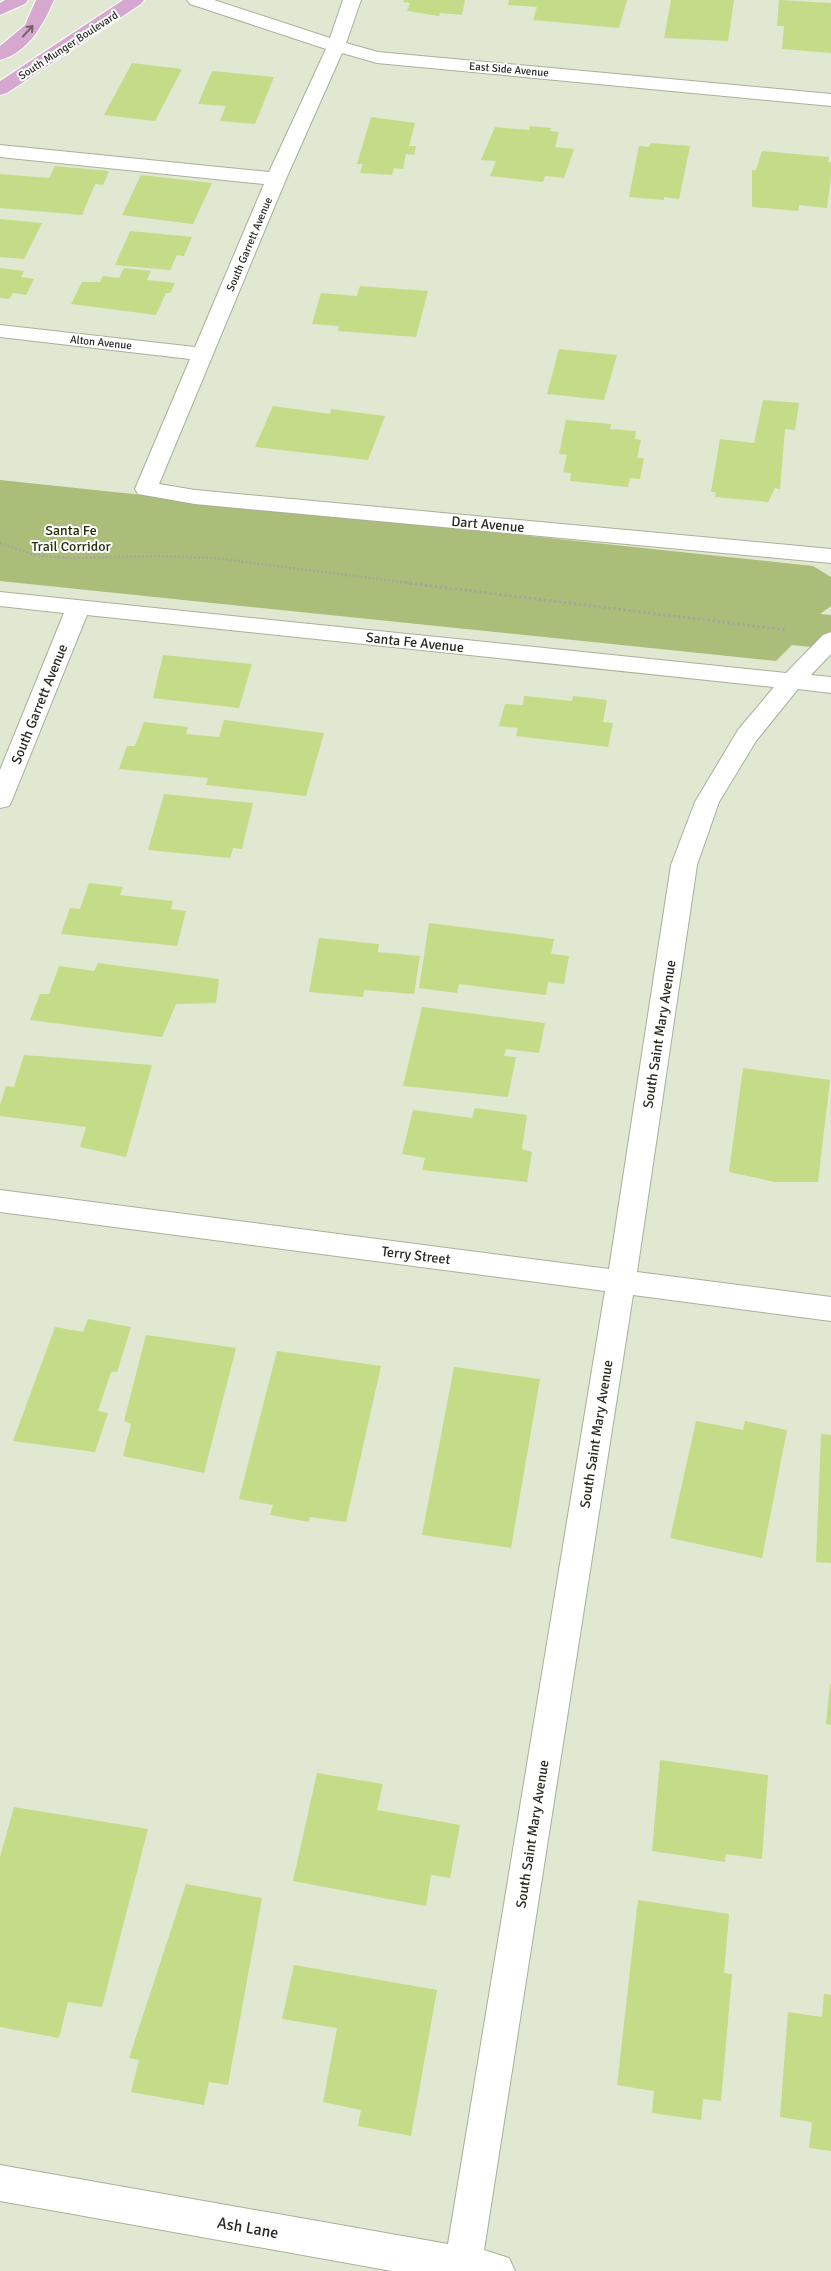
<svg xmlns="http://www.w3.org/2000/svg" width="831" height="2271" font-family="Signika,sans-serif">
  <rect width="100%" height="100%" fill="#e0e8d1"/>
  <path fill="#aabd79" d="M0 480 813 566 831 577V606L820 614 831 615V649L792 645 776 661 0 581Z"/>
  <path fill="#c4db87" d="M404 0H465L462 15 440 13 439 16 407 11 410 3 403 2Z
    M509 0H627L619 28 533 20 537 7 508 5Z
    M671 0H734L728 41 664 38Z
    M779 0 831 3V53L782 49 784 26H777Z
    M132 63 182 69 155 121 104 115Z
    M212 71 274 77 255 124 220 121 226 106 198 104Z
    M371 117 415 123 409 146H416L414 155 406 154 403 169 394 168 392 175 360 173 363 164H357Z
    M530 126 551 128 550 131 559 132 555 147 574 149 564 178 545 176 543 182 490 176 496 161 481 160 495 127 529 130Z
    M651 143 690 146 679 199 664 197V200L629 197 639 146 649 147Z
    M762 151 829 157 828 162H831V176L827 208 799 205 798 211 752 207V170H756Z
    M55 166 109 171 103 185 95 184 82 215 0 208V174L49 178Z
    M141 175 212 183 193 224 122 215Z
    M0 219 42 223 24 259 0 257Z
    M130 231 192 237 184 256 177 255 170 270 115 265Z
    M0 268 24 271 21 277 34 279 26 295 13 293 9 299 0 298Z
    M124 268 151 271 147 280 175 283 170 293H166L156 315 71 304 82 282H100L103 276 119 278Z
    M360 286 428 291 416 337 338 331 339 326 312 324 321 293 357 296Z
    M559 349 617 355 604 400 547 394Z
    M763 400 799 403 795 430 785 429 780 489 775 488 768 502 715 497 716 492H711L720 439 754 443Z
    M273 406 330 414 331 409 385 416 368 460 255 447Z
    M566 420 611 424 610 429 636 431 635 439 641 440 637 458H644L640 479 630 478 628 487 570 481 571 473 563 472 567 455 559 454Z
    M163 655 252 664 239 708 153 698Z
    M524 696 572 701 573 696 607 700 603 722 613 723 608 747 516 736 518 728 499 726 505 704 523 705Z
    M224 720 324 733 306 796 206 785 208 778 119 769 127 746H135L144 722 188 727 186 734 219 737Z
    M164 794 253 803 242 849 233 848 230 858 148 850Z
    M89 883 123 887 120 895 173 901 171 909 186 911 177 946 61 934 70 908 80 909Z
    M429 923 554 939 551 954 569 956 564 984 548 982 546 995 459 984 457 993 419 988Z
    M319 938 379 944 378 952 420 956 414 994 364 990 363 997 309 992Z
    M98 963 219 979 216 1003 176 1004 162 1037 30 1020 40 994H49L59 966 94 971Z
    M422 1007 545 1023 539 1053 506 1049 504 1056 516 1057 508 1097 403 1086Z
    M24 1055 152 1065 126 1157 80 1147 86 1127 0 1116V1105L6 1086 14 1087Z
    M743 1068 830 1080 818 1182H775L729 1172Z
    M475 1108 527 1115 522 1149 532 1152 527 1182 422 1170 425 1158 402 1154 413 1110 472 1118Z
    M88 1319 131 1327 117 1372H111L98 1411 108 1413 95 1452 13 1441 55 1327 83 1332Z
    M146 1335 236 1348 204 1473 123 1456 131 1424 124 1421Z
    M277 1351 381 1366 346 1522 310 1517 309 1522 270 1515 273 1505 239 1499Z
    M454 1367 540 1379 511 1548 422 1535Z
    M696 1421 743 1430 745 1421 787 1430 762 1558 670 1538Z
    M821 1434 831 1435V1563L816 1562Z
    M830 1684H831V1725L826 1724Z
    M660 1760 768 1775 762 1859 726 1854 725 1862 652 1851Z
    M317 1773 383 1784 377 1810 460 1825 450 1878 431 1875 426 1906 293 1881Z
    M14 1807 148 1829 102 2007 68 2002 59 2038 0 2027V1857Z
    M186 1884 262 1898 228 2085 209 2082 204 2105 131 2092 139 2060 129 2058Z
    M638 1900 729 1914 724 1973 732 1974 721 2101 703 2099 701 2120 652 2113 654 2091 617 2085Z
    M294 1965 437 1990 411 2136 358 2126 361 2110 323 2102 337 2028 282 2019Z
    M824 1994 831 1995V2151L809 2148 812 2122 780 2117 788 2012 822 2017Z"/>
  <g fill="none" stroke-linecap="round" stroke-linejoin="round">
    <g stroke="#a9b09a" stroke-width="2">
      <path id="minor" d="M187 0H214L330 38 343 0H361L346 43 378 52 831 94V106L377 63 342 53 286 179 159 484 195 490 831 549V563L195 504 138 494 135 489 190 359 0 337V325L195 347 264 184 0 157V145L269 172 326 49 190 4Z
        M0 592 786 673 823 635 831 632V654L811 675 831 677V693L798 689 756 741 719 802 697 865 637 1272 831 1297V1321L633 1295 484 2250 509 2258 515 2271H392L0 2201V2165L448 2244 605 1291 0 1212V1190L609 1269 671 865 695 802 738 730 774 687 87 615 12 800 9 806 0 808V770L64 613 0 606Z"/>
    </g>
    <g stroke="#fff" stroke-width="2">
      <path id="major" d="M5 0H28L25 4 0 15V3Z
        M36 0H54C43 25 29 52 0 60V46L25 25Z
        M123 0H144L141 4 7 93 0 95V81Z"/>
    </g>
    <path stroke="#a2a996" stroke-width="2.5" stroke-dasharray="2 2" stroke-linecap="butt" d="M0 543 34 555 70 558 156 556 214 558 409 583"/>
    <path stroke="#a2a996" stroke-width="3" stroke-dasharray="2.5 2.5" stroke-linecap="butt" d="M400 582 786 630"/>
    <use href="#minor" fill="#fff" fill-rule="evenodd"/>
    <use href="#major" fill="#d6a7cf" fill-rule="evenodd"/>
  </g>
  <defs><path id="oneway-shaft" d="M-6 0H5M1.5-3L5.5 0L1.5 3" fill="none" stroke-width="1.6" stroke-linecap="round" stroke-linejoin="round" transform="scale(1.25)"/></defs>
  <use stroke="#76626f" href="#oneway-shaft" transform="translate(28 31) rotate(-47)"/>
  <g text-anchor="middle" stroke-width="4" stroke-linejoin="round" paint-order="stroke">
    <g font-size="11" fill="#272a21" stroke="#fff">
      <text transform="translate(68 45) rotate(-33)" y="4">South Munger Boulevard</text>
      <text transform="translate(509 69) rotate(5)" y="4">East Side Avenue</text>
      <text transform="translate(249 244) rotate(-67)" y="4">South Garrett Avenue</text>
      <text transform="translate(101 342) rotate(6)" y="4">Alton Avenue</text>
    </g>
    <g font-size="14" fill="#272a21" stroke="#fff">
      <text transform="translate(488 524) rotate(5)" y="5">Dart Avenue</text>
      <text transform="translate(415 642) rotate(6)" y="5">Santa Fe Avenue</text>
      <text transform="translate(39 704) rotate(-68)" y="5">South Garrett Avenue</text>
      <text transform="translate(659 1034) rotate(-81)" y="5">South Saint Mary Avenue</text>
      <text transform="translate(416 1255) rotate(7)" y="5">Terry Street</text>
      <text transform="translate(596 1434) rotate(-81)" y="5">South Saint Mary Avenue</text>
      <text transform="translate(532 1834) rotate(-81)" y="5">South Saint Mary Avenue</text>
    </g>
    <g font-size="14" fill="#252d09" stroke="#fff">
      <text x="71" y="535">Santa Fe<tspan x="71" dy="16">Trail Corridor</tspan></text>
    </g>
    <g font-size="16" fill="#272a21" stroke="#fff">
      <text transform="translate(248 2227) rotate(10)" y="6">Ash Lane</text>
    </g>
  </g>
</svg>
